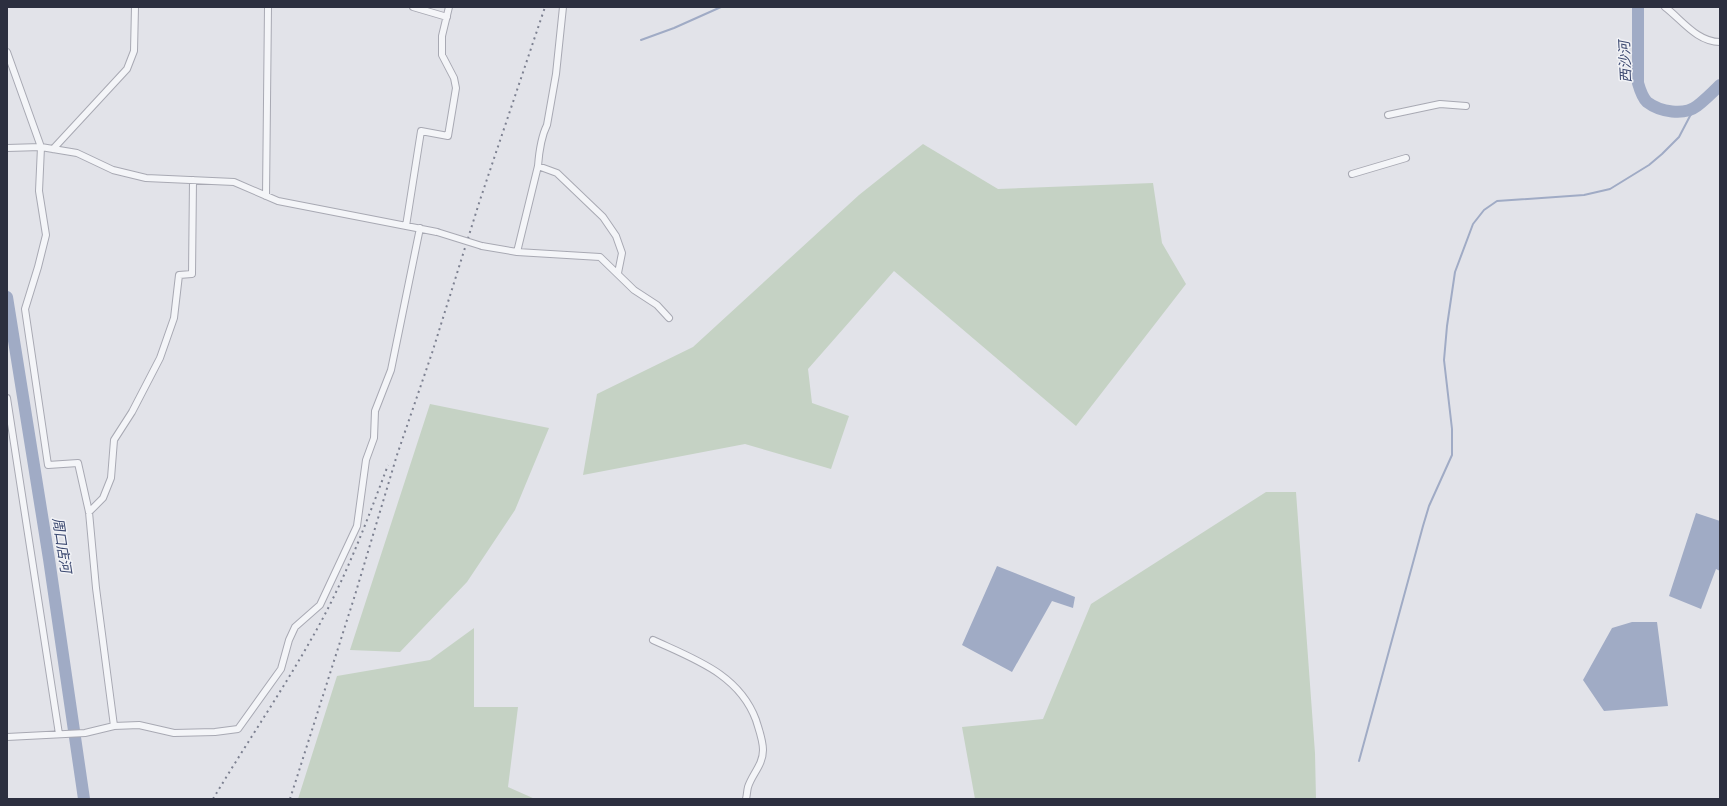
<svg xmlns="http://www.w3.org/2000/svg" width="1727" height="806" font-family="Cabin,'Noto Sans SC',sans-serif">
  <rect width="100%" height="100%" fill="#e2e3e9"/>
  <path fill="#c5d2c4" d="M923 144 998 189 1153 183 1162 243 1186 284 1076 426 894 271 808 369 812 403 849 416 831 469 745 444 583 475 597 394 693 347 859 195Z
    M430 404 549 428 515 510 467 582 400 652 350 650Z
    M1266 492H1296L1315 753 1316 799H975L962 727 1043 719 1091 604Z
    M474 628V707H518L508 787 535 799H298L337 676 430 660Z"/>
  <path fill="#a0abc5" d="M1696 513 1720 521V571L1716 569 1701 609 1669 596Z
    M997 566 1075 597 1073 608 1052 601 1012 672 962 645Z
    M1632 622H1657L1668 706 1604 711 1583 680 1612 628Z"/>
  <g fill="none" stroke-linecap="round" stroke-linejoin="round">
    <path stroke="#a0abc5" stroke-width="2" d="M641 40 674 28 721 7
      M1359 761 1423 526 1429 506 1452 455V429L1444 360 1447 326 1455 272 1473 224 1484 210 1497 201 1584 195 1610 189 1649 165 1662 154 1679 137 1690 116 1697 106"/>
    <path stroke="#a0abc5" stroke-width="12" d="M1638 7V83C1640 90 1642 97 1647 102 1660 112 1684 116 1697 106 1705 100 1713 92 1720 85
      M7 297 49 559 84 799"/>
    <g stroke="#a8a9b3" stroke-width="8">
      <path id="minor" d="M413 7 447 17
        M1665 7C1682 20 1697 42 1720 42
        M7 52 41 147 39 191 46 235 38 267 25 309 48 465 78 463 89 512 96 588 114 726 85 733 7 737
        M1388 115 1440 104 1466 106
        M7 148 41 147 77 153 113 170 146 178 234 182 278 201 437 232
        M53 149 127 69 134 51 135 7
        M538 166 557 173 603 217 616 236 622 253 618 273
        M1352 174 1406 158
        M266 196 268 7
        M406 226 421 131 448 136 456 88 454 78 442 55V36L449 7
        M482 246 517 252 600 257 634 290 657 305 669 318
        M517 252 538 166C539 153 541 137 547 125L556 74 563 7
        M7 398 59 734
        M89 512 103 498 111 478 114 440 132 412 160 358 174 318 179 275 192 274 193 180
        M653 640C694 659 739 674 756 720 759 730 763 740 763 750 763 765 752 774 748 787 747 791 747 795 746 799
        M114 726 139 725 174 733 215 732 238 729 281 669 289 640 295 627 320 605 357 526 366 460 374 438 375 411 391 370 420 228"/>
    </g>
    <use href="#minor" stroke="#f4f5f8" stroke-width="6"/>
    <path stroke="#7d8191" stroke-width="2" stroke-dasharray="2 4" stroke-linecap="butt" d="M213 799C247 742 285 687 317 629 346 577 367 521 388 465
      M290 799 355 595 397 455 432 353 480 200 545 7"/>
    <g stroke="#a8a9b3" stroke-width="8" stroke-linecap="butt">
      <path id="minor-bridge" d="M437 232 482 246"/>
    </g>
    <use href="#minor-bridge" stroke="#f4f5f8" stroke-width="6"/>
  </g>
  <g text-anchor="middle" stroke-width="3" stroke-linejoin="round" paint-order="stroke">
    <g font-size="14" font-style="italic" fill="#3a476f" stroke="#f1f2f6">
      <text transform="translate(1625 62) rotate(-93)" y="5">西沙河</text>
      <text transform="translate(62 545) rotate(81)" y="5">周口店河</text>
    </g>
  </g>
  <rect width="1727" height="806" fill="none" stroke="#2c2f3f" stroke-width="16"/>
</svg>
